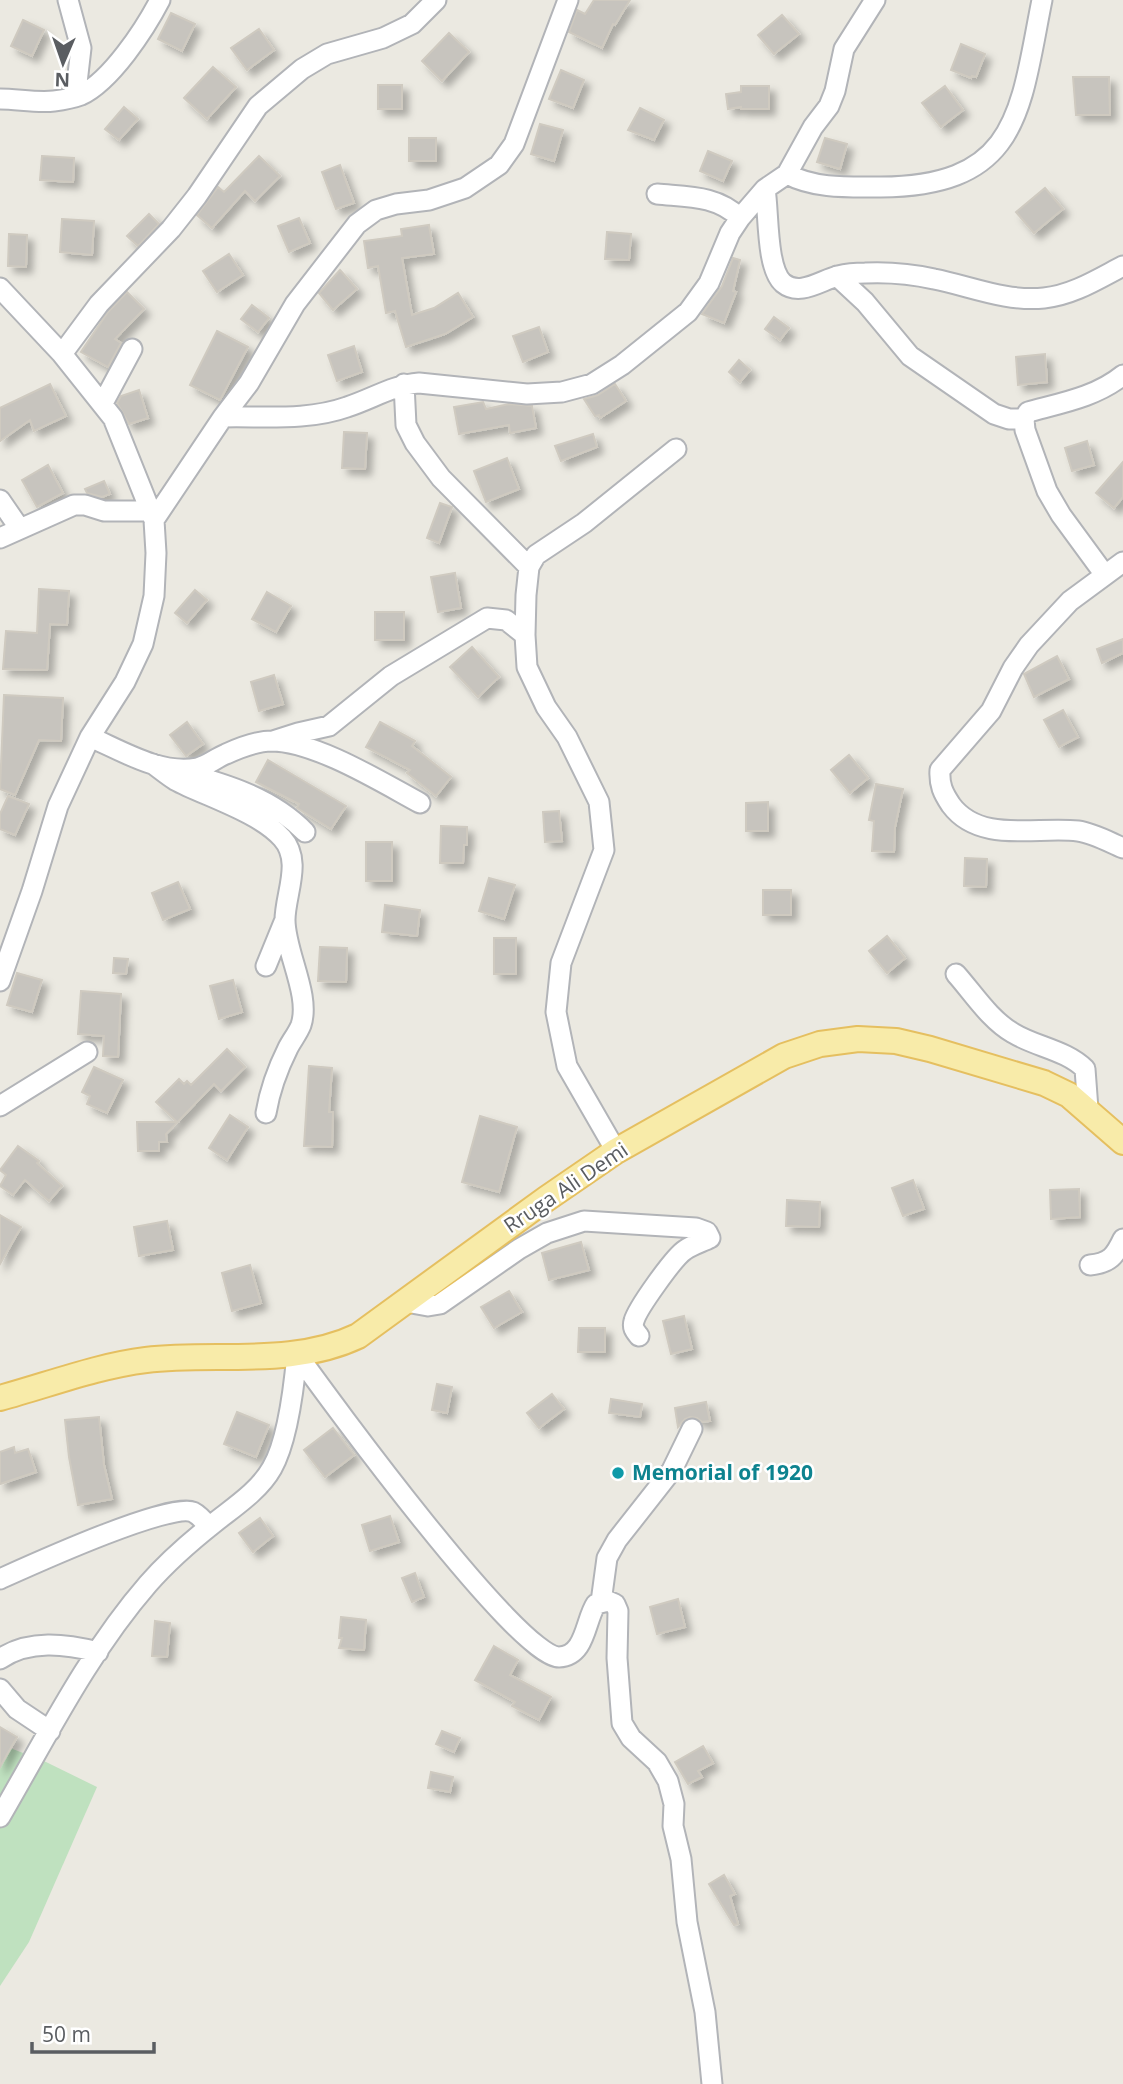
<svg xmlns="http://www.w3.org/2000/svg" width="1123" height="2084" font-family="'Open Sans',sans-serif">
  <defs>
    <filter id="shadow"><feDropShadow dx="6" dy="6" stdDeviation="3.5" flood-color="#0004"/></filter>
  </defs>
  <rect width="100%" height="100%" fill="#ebe9e1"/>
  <path fill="#bfe1bf" d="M0 1744 46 1762 97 1787 29 1942 0 1986Z"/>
  <path fill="#c7c4be" stroke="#cfcac0" stroke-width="2" filter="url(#shadow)" d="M594 0H630L615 25 613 24 602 48 569 32 577 10 585 14Z
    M171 13 195 24 182 51 158 39Z
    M782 15 799 34 774 54 758 35Z
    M23 20 44 30 32 56 11 46Z
    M259 29 274 50 247 70 231 48Z
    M449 33 469 52 442 81 422 61Z
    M961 44 985 54 976 77 972 76 971 78 951 70Z
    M213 67 236 87 207 119 184 98Z
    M561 70 584 80 573 108 549 99Z
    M1073 77H1109L1110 115H1076Z
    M378 85H402V109H378Z
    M741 86H769V109H741V107L728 109 726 94 741 92Z
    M945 86 963 110 941 127 922 103Z
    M124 107 138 119 119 140 105 129Z
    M640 108 664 120 654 140 628 130Z
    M540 124 563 130 554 161 531 154Z
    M409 138H436V161H409Z
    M825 138 847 144 840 169 817 162Z
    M708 151 732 161 723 181 700 171Z
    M42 156 74 158 73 182 40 180Z
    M259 156 280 176 255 201 245 191 212 228 197 215 218 187 224 192Z
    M340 165 354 203 336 209 322 172Z
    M1045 188 1063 209 1034 233 1016 212Z
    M149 214 159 224 138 246 127 236Z
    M299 218 310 243 289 252 278 226Z
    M62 219 94 221 92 255 60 252Z
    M429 225 434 254 402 258 412 315 434 308 458 293 473 317 445 334 406 347 395 311 386 313 378 266 368 268 364 241 402 236 401 229Z
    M607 232 631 234 629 260 605 259Z
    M9 234 27 235 26 267 8 266Z
    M229 254 243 275 217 292 203 271Z
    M733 258 740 260 733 291 736 292 724 323 702 314 722 286Z
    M340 270 357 289 333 310 319 293Z
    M127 292 144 309 115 339 121 343 108 367 81 352 108 312Z
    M252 305 269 318 258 332 241 319Z
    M774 317 789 328 780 340 765 329Z
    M539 327 548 352 523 362 513 336Z
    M217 331 248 347 220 400 190 385Z
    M354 346 362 372 337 381 328 355Z
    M1045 354 1047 382 1018 385 1016 357Z
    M739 360 750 370 740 382 729 372Z
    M50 384 66 416 34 431 30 420 0 441V408Z
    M615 384 626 401 600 418 599 415 595 416 584 399 598 395Z
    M139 390 148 418 129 424 117 403 121 396Z
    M483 402 486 409 509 404 532 406 536 428 510 433 509 425 459 434 454 407Z
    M344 432 367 433 365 469 342 468Z
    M593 434 597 447 561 461 555 446Z
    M1087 441 1094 465 1072 471 1065 448Z
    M507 458 519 489 486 502 474 471Z
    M1123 462V497L1114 508 1096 493Z
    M48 465 63 493 37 507 22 480Z
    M104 481 110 494 102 497 87 493 85 489Z
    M440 503 452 507 439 543 427 538Z
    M455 573 461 608 438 612 431 577Z
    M39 589 69 591 67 625 50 624 47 670 3 669 6 631 37 633Z
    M195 590 207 600 187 623 175 613Z
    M267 592 291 606 276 632 252 619Z
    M375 612H404V640H375Z
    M1123 639V653L1102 663 1097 649Z
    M472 647 499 677 478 697 450 667Z
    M1057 656 1069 679 1034 697 1024 674Z
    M274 675 283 704 259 711 251 682Z
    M4 695 63 698 61 741 39 740 15 795 0 789Z
    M1063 710 1078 737 1059 747 1044 720Z
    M187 722 203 744 186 756 170 735Z
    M380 722 415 741 412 746 451 777 436 796 407 773 410 770 366 747Z
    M849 755 868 778 850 793 831 770Z
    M268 760 346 806 331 829 297 808 299 804 256 782Z
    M876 784 903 789 895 827 894 852 872 851 874 821 869 820Z
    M8 796 29 804 15 835 0 829V814Z
    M768 802V831H746V803Z
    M559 811 562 841 545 842 543 812Z
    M441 826 467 827V845H464L463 863H440Z
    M366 842H392V881H366Z
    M965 858 987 859 986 887 964 886Z
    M489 878 515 885 504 919 479 911Z
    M178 882 190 909 163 920 152 893Z
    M763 890H791V915H763Z
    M385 905 420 910 417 936 382 932Z
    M887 936 905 958 887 973 869 951Z
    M494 938H516V974H494Z
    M320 947 347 948 346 982 318 981Z
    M114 958 128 959 126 974 113 973Z
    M17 973 42 980 32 1012 7 1005Z
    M233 980 242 1012 219 1019 210 986Z
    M81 991 121 994 118 1057 103 1056 104 1036 78 1034Z
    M227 1049 245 1067 221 1091 214 1084 166 1134 167 1142H159V1151H138L137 1122H177L156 1102 179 1079 184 1084 187 1081 191 1085Z
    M309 1066 332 1068 329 1112H333L332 1147 304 1146Z
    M94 1067 123 1080 107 1113 87 1104 90 1096 82 1092Z
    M230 1115 248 1127 227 1160 209 1148Z
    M480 1116 517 1127 499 1192 462 1182Z
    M18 1146 39 1161 37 1163 62 1186 49 1201 25 1180 13 1195 0 1186 6 1175 0 1170Z
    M913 1180 924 1209 903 1216 892 1188Z
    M1079 1189 1080 1217 1051 1219 1050 1190Z
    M787 1200 820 1202 819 1227 786 1226Z
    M0 1215 21 1227 0 1264Z
    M167 1221 173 1250 139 1256 134 1227Z
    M581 1242 589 1270 549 1280 542 1253Z
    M250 1265 261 1303 232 1311 222 1273Z
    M509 1291 522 1312 494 1328 481 1307Z
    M684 1316 692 1349 671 1354 663 1321Z
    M579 1328H605V1352H578Z
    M437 1384 452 1387 447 1413 432 1410Z
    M552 1394 564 1409 539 1428 527 1413Z
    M611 1399 642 1404 640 1417 609 1413Z
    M706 1402 710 1421 702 1422 697 1418 690 1417 685 1419 678 1427 675 1408Z
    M237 1412 269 1425 256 1457 224 1444Z
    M99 1417 104 1465 112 1499 78 1505 69 1457 65 1420Z
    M333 1428 354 1455 325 1477 304 1450Z
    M14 1447 15 1453 28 1449 36 1472 0 1484V1452Z
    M390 1516 399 1542 370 1551 362 1525Z
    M260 1518 273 1536 253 1552 239 1533Z
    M415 1573 424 1597 412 1602 402 1578Z
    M678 1599 685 1627 657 1634 650 1607Z
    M341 1617 366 1620 364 1650 339 1648 342 1638H339Z
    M155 1621 170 1623 167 1657 152 1656Z
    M494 1646 518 1660 510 1675 551 1697 539 1720 512 1706 515 1702 475 1680Z
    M0 1727 17 1737 0 1767Z
    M442 1731 460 1738 454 1752 436 1744Z
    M703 1746 713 1763 698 1771 702 1777 688 1784 675 1762Z
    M431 1772 453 1777 450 1792 428 1788Z
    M724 1875 735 1894 730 1896 738 1924 734 1925 709 1884Z"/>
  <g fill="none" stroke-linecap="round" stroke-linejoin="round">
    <g stroke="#b2b4b8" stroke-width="23">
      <path id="minor" d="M68 0 81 48 77 83 72 97
        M0 99C17 99 37 103 54 101 62 100 73 98 81 95 111 81 145 29 160 0
        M787 174C815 189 849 187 881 187 1020 186 1020 110 1042 0
        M765 189C769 212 766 268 783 283 800 297 821 280 838 276 846 274 856 273 865 273 887 272 912 274 934 279 970 286 1006 302 1044 298 1073 295 1098 279 1123 266
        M657 194C687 197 717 195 740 218
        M837 276 865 302 910 356 994 414 1009 419H1024
        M0 288 62 354 113 418 154 520 156 553 154 596 143 644 125 682 90 737 58 806 32 891 0 981
        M62 354 99 304 171 229 197 196 258 106 302 69 327 54 383 38 412 24 436 0
        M404 384 406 425 415 443 441 478 529 567
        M103 403 132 349
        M223 417C264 416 308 421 347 407 372 399 393 385 419 383L527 394 562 392 592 384 622 365 688 312 709 283 730 233 740 218 765 189 787 174 813 127 829 106 835 91 844 49 875 0
        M0 500 20 529
        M154 520 223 417 249 383 295 304 357 224 376 210 396 204 429 200 465 188 499 165 514 144 568 0
        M0 538 74 505H85L104 511H149
        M1123 562 1070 601 1029 645 1013 668 991 711 940 770C939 785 943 793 951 805 980 844 1037 826 1078 831 1093 833 1109 842 1123 848
        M1105 575 1061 515 1047 491 1025 430 1024 419 1028 412C1061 403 1096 397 1123 375
        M90 737C122 751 161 775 197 768 207 766 216 758 226 754 239 748 257 741 272 741 317 742 381 782 420 803
        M273 741 298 733 329 726 391 676 487 618 506 620 525 635
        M153 764C160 769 167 775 175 780 205 796 259 812 282 838 303 861 285 894 285 920 285 952 311 995 301 1025 298 1033 292 1040 288 1048 277 1070 270 1089 266 1113
        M181 772C226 784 272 798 305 832
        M266 966 284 922
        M956 974C973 993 990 1020 1013 1033 1036 1047 1066 1050 1085 1069L1088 1109
        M0 1106 87 1052
        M616 1151 567 1066 556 1012 561 963 604 850 599 802 567 737 546 707 527 667 525 635 526 595 529 567 536 555 584 523 676 449
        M1090 1265C1110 1263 1115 1256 1123 1239
        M406 1302 428 1306 440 1304 519 1249 547 1233 584 1221 696 1228 707 1232 710 1238C702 1242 692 1245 685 1250 674 1257 637 1309 634 1321 632 1328 635 1331 639 1336
        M297 1354C329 1399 518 1657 559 1657 586 1656 585 1620 596 1604L608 1601 615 1604 618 1611 617 1658 622 1723 631 1738 657 1762 668 1781 674 1804 673 1826 681 1859 687 1922 705 2012 712 2084
        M0 1579C29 1566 169 1502 193 1512 199 1515 205 1522 209 1527
        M601 1602 607 1558 617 1540 672 1470 692 1429
        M0 1659C29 1639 66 1644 98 1652
        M0 1689 17 1709 50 1731
        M0 1817C46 1738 88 1653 148 1584 168 1561 190 1542 214 1523 234 1507 259 1491 272 1468 288 1440 294 1387 297 1354"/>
    </g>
    <g stroke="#e5bf60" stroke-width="28">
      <path id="major" d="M0 1398C48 1385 97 1366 146 1360 216 1352 293 1367 358 1336L546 1199 616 1151 784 1056 820 1044 858 1039 896 1041 930 1049 1044 1083 1069 1095 1123 1142"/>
    </g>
    <use href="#minor" stroke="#fff" stroke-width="19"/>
    <use href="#major" stroke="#f8eba9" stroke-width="24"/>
  </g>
  <circle fill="#0f9aa8" stroke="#fff" stroke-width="2.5" cx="618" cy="1473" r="7"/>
  <g text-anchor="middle" stroke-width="5" stroke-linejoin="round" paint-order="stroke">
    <g font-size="21" fill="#5a5d61" stroke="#fff">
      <text transform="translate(566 1188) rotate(-34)" y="7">Rruga Ali Demi</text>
    </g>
    <g font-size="21" font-weight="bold" fill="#0d838f" stroke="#fff" text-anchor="start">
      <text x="632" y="1480">Memorial of 1920</text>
    </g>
  </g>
  <g transform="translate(63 63) rotate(182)" stroke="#ffffff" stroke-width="5" paint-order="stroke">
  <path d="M0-5L12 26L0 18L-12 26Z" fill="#5a5d61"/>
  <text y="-10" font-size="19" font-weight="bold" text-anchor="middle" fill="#5a5d61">N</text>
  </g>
  <path d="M32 2042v10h122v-10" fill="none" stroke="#5a5d61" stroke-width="3.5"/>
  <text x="42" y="2042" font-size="21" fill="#5a5d61" stroke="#ffffff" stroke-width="5" paint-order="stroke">50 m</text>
</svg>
